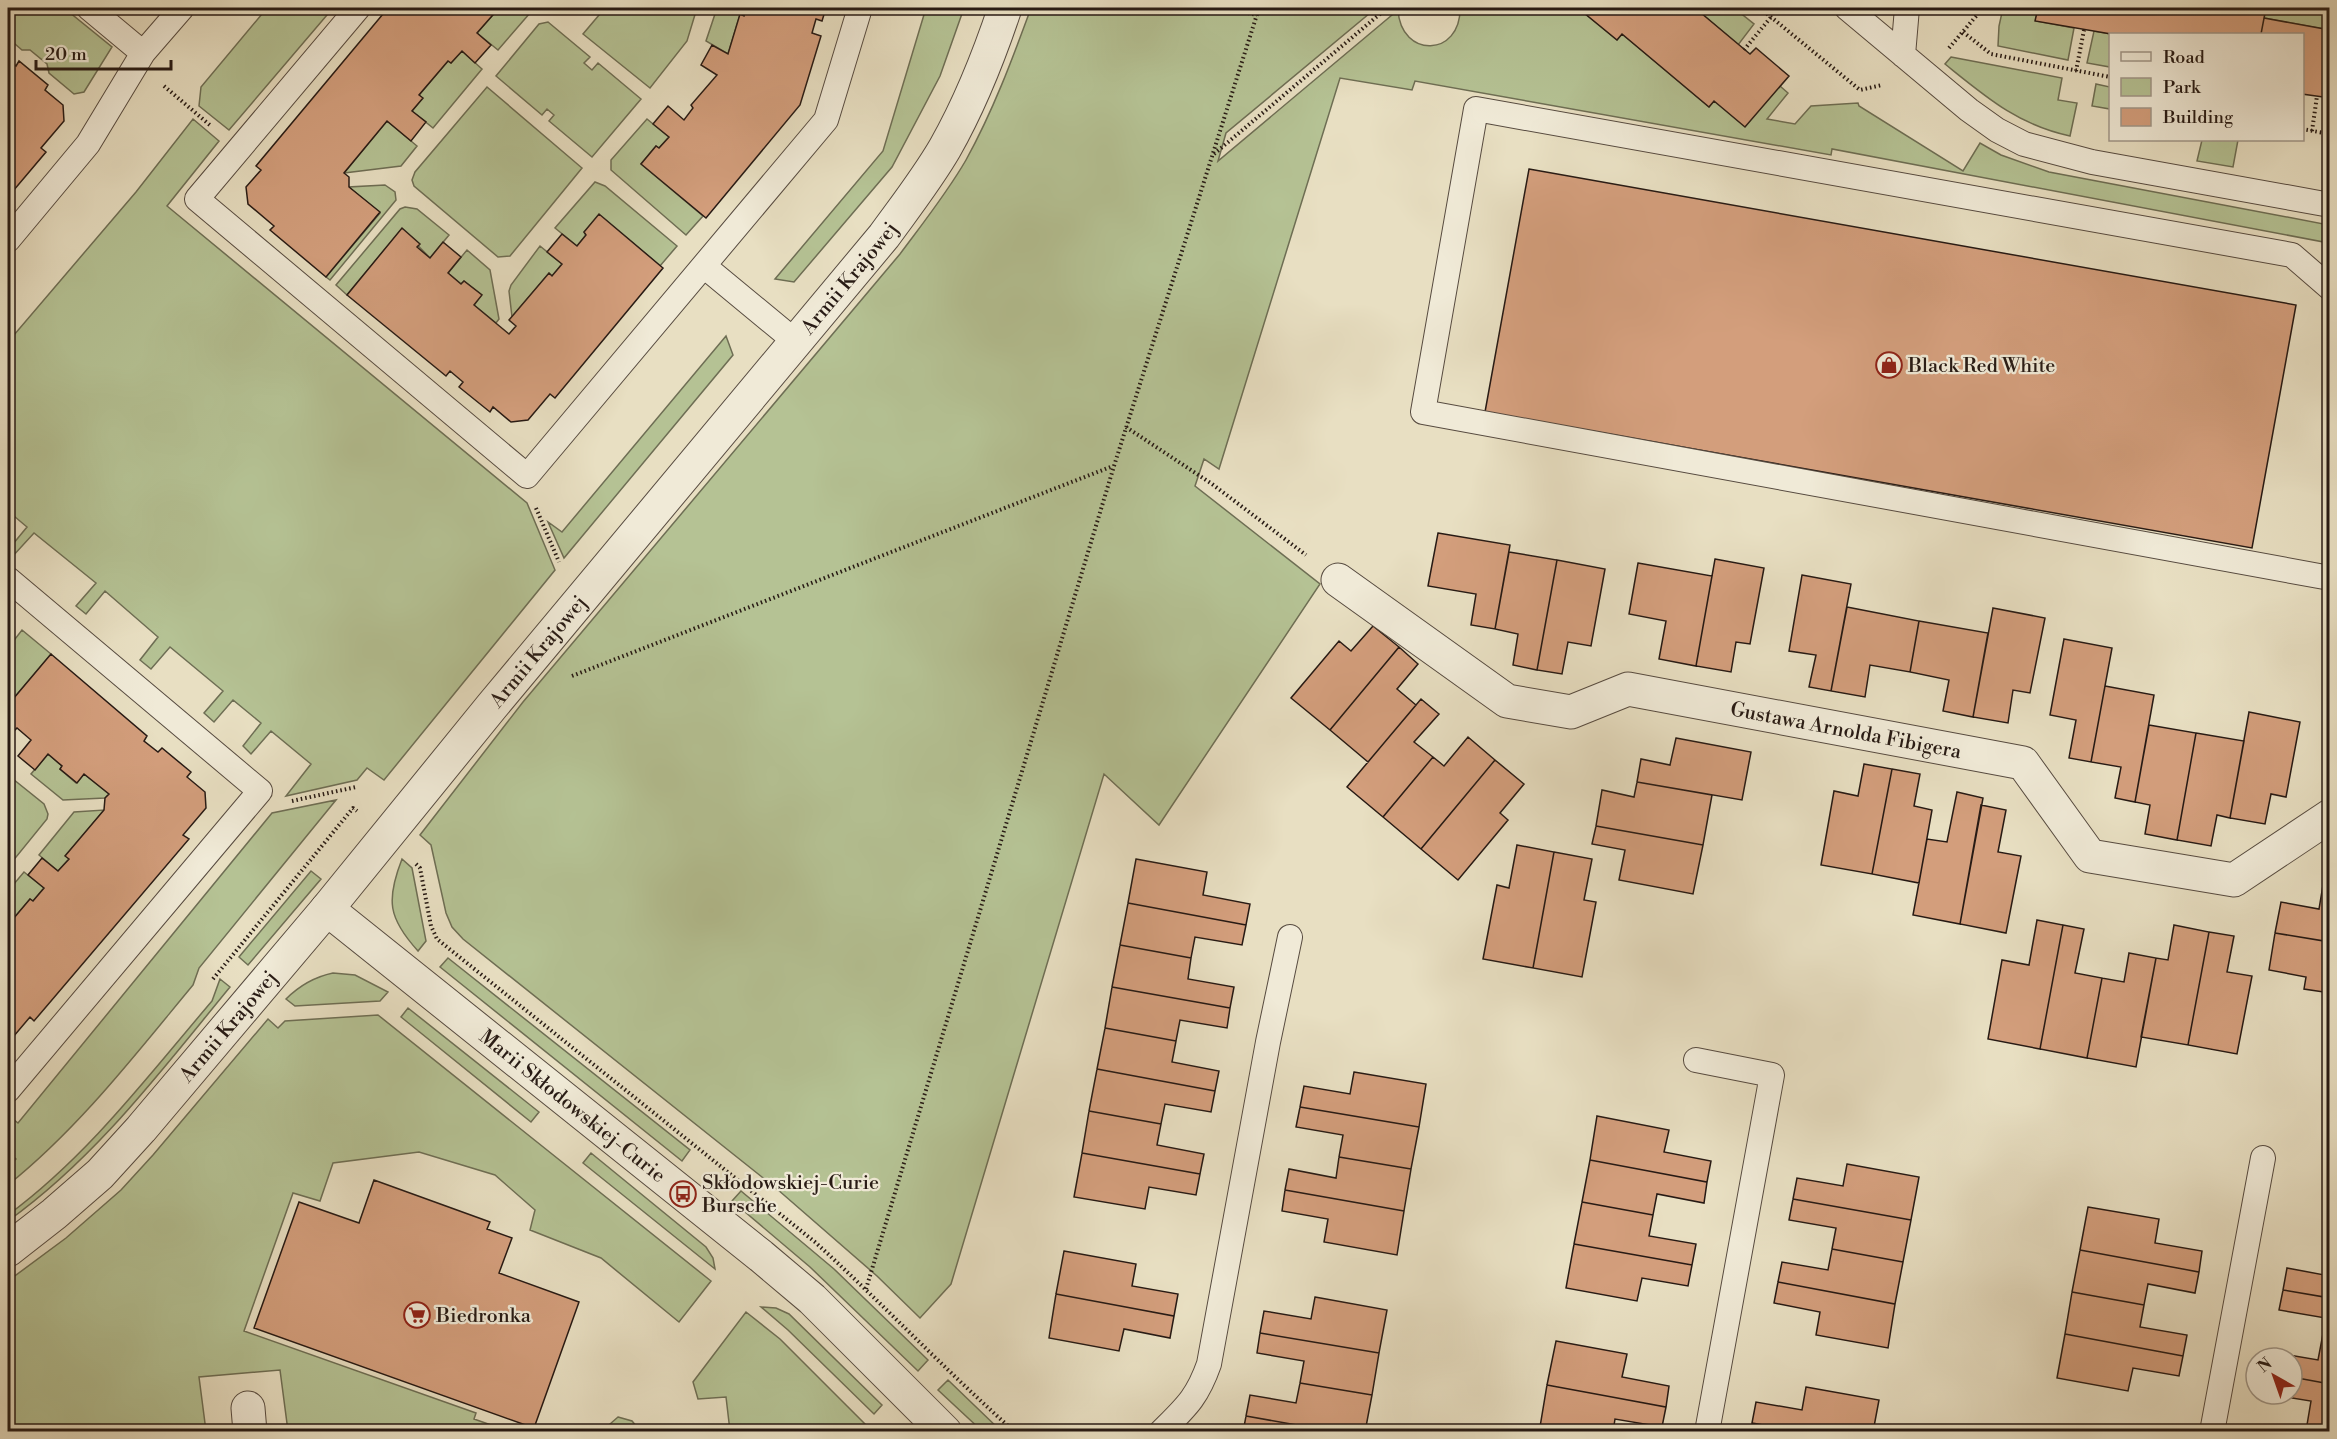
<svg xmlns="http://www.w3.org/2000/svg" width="2337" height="1439" font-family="'Libre Bodoni',serif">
  <rect width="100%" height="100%" fill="#e8dfc2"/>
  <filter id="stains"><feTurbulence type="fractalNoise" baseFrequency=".00333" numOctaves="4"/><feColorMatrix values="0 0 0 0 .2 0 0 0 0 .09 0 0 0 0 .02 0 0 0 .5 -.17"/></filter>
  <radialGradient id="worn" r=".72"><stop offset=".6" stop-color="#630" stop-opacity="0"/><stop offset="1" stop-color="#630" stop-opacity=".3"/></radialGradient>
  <path fill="#b5c294" stroke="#6e6e54" stroke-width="1.5" d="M8 8H64L112 47 84 92 74 94 49 73 47 64 30 50H22L8 38Z
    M267 8H333L229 130 199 106 201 87Z
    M499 8H529L530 13 498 50 477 33Z
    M605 8H697L687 41 650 88 583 34Z
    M717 8H746L744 16 740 15 728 54 706 41Z
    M926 8H964L940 76 892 167 794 282 775 279 883 151Z
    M1031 8H1376L1226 133 1218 161 1398 10C1401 59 1461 57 1460 8H1578L1617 40 1622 34 1709 107 1714 101 1780 86 1788 93 1767 119 1795 124 1811 106 1858 103 1859 106 1963 171 1980 143 2001 155 2049 172 2329 225V243L1832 149 1831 155 1415 81 1412 90 1340 78 1219 469 1204 459 1195 486 1320 584 1159 825 1104 774 951 1284 920 1318 877 1276 777 1189 463 939 452 927 446 913 431 845 420 835 523 702 900 254C923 223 947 193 966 160 993 111 1012 60 1031 8Z
    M1695 8H1734L1754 24 1738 45Z
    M2003 8H2038L2036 21 2074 28 2068 60 1998 46 1999 26Z
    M2266 8H2329V30L2264 18Z
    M548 22 590 57 584 63 592 70 598 63 641 99 592 157 549 121 554 115 547 109 542 115 496 76 539 24Z
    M2094 31 2111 34 2110 67 2087 63Z
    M462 51 482 69 433 128 412 111 422 98 419 95 448 61 451 63Z
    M1951 57 2062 78 2058 100 2077 103 2070 136C2018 125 1986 97 1945 64Z
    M2096 84 2110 87V109L2092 106Z
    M487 87 582 168 510 256 498 257 414 186 412 180 415 172Z
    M193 119 219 141 167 206 527 503 555 570 384 780 367 768 357 780 286 796 311 764 271 731 251 754 243 746 261 723 233 700 214 722 204 713 223 691 170 647 151 669 140 660 158 637 105 591 86 614 76 606 96 583 34 533 12 557 8 553V550L27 527 8 511V342L136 192Z
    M647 119 669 137 659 148 656 146 641 164 703 216 686 235 611 170V160Z
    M387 121 417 146 401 166 344 173Z
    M2202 140H2238L2233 167 2197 161Z
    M595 182 605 186 677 246 660 266 599 215 584 232 586 235 577 246 555 228Z
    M385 185 395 192 396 200 330 280 326 277 380 213 349 187Z
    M405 207 417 209 449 235 430 258 402 229 347 295 336 285 400 209Z
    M540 246 562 264 552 276 549 273 512 317 509 291 511 285Z
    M467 250 490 270 499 319 496 323 474 305 481 295 464 281 461 284 448 273Z
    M726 336 733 355 564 558 548 522 562 532Z
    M22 630 51 654 8 705V648Z
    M48 754 62 766 60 769 76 783 84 774 109 794 105 798 63 800 31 774Z
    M8 775 44 804 48 814 47 819 8 867Z
    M336 800 199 968 193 985C135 1055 79 1128 8 1185V1166L16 1159 8 1152V1115L18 1123 272 813Z
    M104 810 66 856 69 859 58 871 39 855 74 812Z
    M402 859 412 868 426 941 418 951C388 918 386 900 402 859Z
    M311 871 321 879 248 965 239 957Z
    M24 872 44 888 33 901 30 899 8 925V891Z
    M448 958 690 1150 682 1161 440 967Z
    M333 973 355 975 388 992 380 1001 295 1006 286 999C300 985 314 977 333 973Z
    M220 979 230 987C161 1071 96 1158 8 1221V1215C88 1156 148 1076 212 1001Z
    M408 1008 539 1112 531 1122 401 1017Z
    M378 1015 711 1281 679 1322 601 1258 530 1230 535 1210 495 1175 419 1152 333 1163 320 1201 293 1193 244 1331 476 1413 474 1419 508 1431H288L280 1370 199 1377 206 1431H8V1281L66 1238 121 1190 153 1155 268 1019 278 1028 285 1021Z
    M591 1153 706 1247 713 1258 715 1269 583 1163Z
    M741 1191 834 1269 928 1360 918 1371 810 1267 732 1201Z
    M761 1307 776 1308 789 1314 882 1405 874 1414 788 1330Z
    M746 1312 780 1339 872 1431H780L779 1426 730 1431 726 1397 698 1399 693 1382Z
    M948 1380 1001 1431H982L938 1390Z
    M618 1417 632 1421 638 1428 602 1431Z"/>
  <path fill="#d39e7c" stroke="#271a14" stroke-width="1.5" d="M388 8H499L477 33 491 45 475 63 462 51 451 63 448 61 419 95 423 98 412 111 426 122 411 141 387 121 344 173 349 177V187L380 212 326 277 270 230 274 226 248 204 246 187 261 170 256 166Z
    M746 8H826L822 21 816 19 812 33 821 36 800 105 706 218 641 164 656 146 659 148 669 137 653 124 668 106 684 120 693 108 691 105 717 75 701 65 712 45 728 54 740 14 744 16Z
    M1578 8H1695L1750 54 1756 48 1789 76 1745 127 1714 101 1709 107 1622 34 1617 40Z
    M2038 8H2266L2261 34H2111L2035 21Z
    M2264 18 2330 30V98L2302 94V34H2261Z
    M8 59 16 66 19 61 48 85 45 90 63 105 64 121 41 148 46 152 8 197Z
    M1529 169 2296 305 2252 548 1485 412Z
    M599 214 663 268 555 398 550 394 528 420 511 422 493 407 490 412 459 387 463 382 450 371 446 376 347 295 402 228 420 244 417 247 430 258 443 242 461 257 448 273 461 284 464 281 482 295 474 305 509 334 516 326 509 320 549 273 552 276 562 264 547 252 562 234 577 246 586 235 584 232Z
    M1438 533 1510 545 1495 629 1471 625 1476 594 1428 586Z
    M1509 552 1557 560 1537 670 1513 665 1518 634 1495 629Z
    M1715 559 1764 568 1750 644 1736 642 1731 672 1696 666Z
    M1557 560 1605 569 1591 646 1568 642 1562 674 1537 670Z
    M1638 563 1712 576 1696 666 1659 659 1666 621 1629 614Z
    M1802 575 1851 584 1831 691 1809 687 1816 655 1789 651Z
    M1847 607 1919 621 1910 672 1870 665 1865 697 1831 691Z
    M1993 608 2045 618 2030 693 2013 690 2008 723 1973 717Z
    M1919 621 1988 633 1973 717 1943 711 1949 680 1910 672Z
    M1373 626 1399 647 1330 730 1291 698 1339 641 1351 651Z
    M2064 639 2112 648 2091 762 2069 758 2076 720 2050 715Z
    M1399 647 1418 664 1397 689 1416 705 1368 762 1330 730Z
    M51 654 147 736 144 741 158 752 162 748 191 772 187 777 205 792 206 808 183 835 189 839 34 1021 30 1017 8 1043V925L30 899 33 901 44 888 28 875 42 858 58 871 69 859 65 856 104 810 105 798 109 794 84 774 77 783 60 769 62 766 48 754 35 770 18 756 31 740 17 728 14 731 8 725V705Z
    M2105 686 2154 695 2135 802 2115 798 2121 767 2091 762Z
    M1421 699 1439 714 1414 742 1433 757 1383 817 1347 787Z
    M2249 712 2300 722 2286 797 2271 794 2265 824 2230 818Z
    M2149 725 2196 733 2177 840 2145 834 2150 805 2135 802Z
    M2196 733 2244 741 2230 818 2217 815 2211 846 2177 840Z
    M1468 737 1495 760 1421 849 1383 817 1433 757 1444 766Z
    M1676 738 1751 752 1742 800 1637 782 1641 759 1670 765Z
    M1495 760 1524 784 1500 813 1508 820 1458 880 1421 849Z
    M1864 764 1892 769 1872 874 1821 865 1834 791 1858 796Z
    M1892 769 1920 774 1914 806 1932 810 1919 883 1872 874Z
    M1637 782 1712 795 1703 845 1596 826 1602 790 1634 797Z
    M1957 792 1983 798 1960 924 1913 915 1927 839 1947 842Z
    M1981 805 2006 810 1998 852 2021 856 2006 933 1960 924Z
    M1596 826 1703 845 1693 894 1619 880 1625 850 1592 844Z
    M1517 845 1554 852 1533 968 1483 959 1497 885 1509 888Z
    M1554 852 1592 859 1584 900 1596 902 1582 977 1533 968Z
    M1136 859 1207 872 1203 895 1250 904 1246 925 1128 903Z
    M2325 873H2330V892L2322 891Z
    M2322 891 2330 892V942L2275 933 2281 902 2319 909Z
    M1128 903 1246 925 1242 945 1195 937 1191 958 1120 945Z
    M2037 920 2063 925 2040 1049 1988 1039 2002 960 2029 965Z
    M2063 925 2084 929 2075 973 2102 978 2087 1058 2040 1049Z
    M2174 925 2209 932 2188 1045 2141 1037 2156 958 2168 960Z
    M2209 932 2234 936 2227 972 2252 976 2237 1054 2188 1045Z
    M2275 933 2330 942V993L2304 989 2306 977 2269 970Z
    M1120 945 1191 958 1188 979 1234 987 1230 1008 1112 987Z
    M2129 953 2156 958 2136 1067 2087 1058 2102 978 2124 982Z
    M1112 987 1230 1008 1227 1028 1180 1020 1176 1041 1105 1028Z
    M1105 1028 1176 1041 1172 1062 1219 1071 1215 1091 1097 1069Z
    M1097 1069 1215 1091 1211 1112 1165 1104 1161 1124 1089 1111Z
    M1354 1072 1426 1084 1419 1127 1300 1107 1304 1086 1350 1094Z
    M1300 1107 1419 1127 1411 1169 1339 1157 1343 1135 1296 1127Z
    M1089 1111 1161 1124 1157 1145 1204 1154 1200 1174 1082 1153Z
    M1597 1116 1669 1130 1664 1152 1711 1161 1707 1182 1590 1160Z
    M1082 1153 1200 1174 1196 1195 1149 1187 1145 1209 1074 1197Z
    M1339 1157 1411 1169 1404 1211 1285 1190 1289 1169 1336 1178Z
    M1590 1160 1707 1182 1704 1203 1657 1194 1653 1215 1582 1202Z
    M1847 1164 1919 1177 1911 1220 1793 1199 1797 1178 1843 1186Z
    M374 1180 490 1222 487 1229 512 1238 499 1273 579 1302 534 1428 254 1328 299 1202 359 1223Z
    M1285 1190 1404 1211 1397 1255 1324 1242 1328 1219 1282 1211Z
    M1793 1199 1911 1220 1903 1262 1832 1249 1836 1228 1789 1220Z
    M1582 1202 1653 1215 1649 1236 1696 1244 1692 1265 1574 1244Z
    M2088 1207 2159 1219 2155 1243 2202 1251 2199 1272 2080 1250Z
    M1574 1244 1692 1265 1688 1286 1642 1278 1637 1301 1566 1288Z
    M1832 1249 1903 1262 1895 1304 1778 1282 1782 1262 1828 1270Z
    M2080 1250 2199 1272 2195 1293 2148 1284 2144 1305 2072 1292Z
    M1064 1251 1136 1264 1132 1286 1178 1294 1174 1316 1056 1294Z
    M2287 1268 2330 1276V1298L2283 1290Z
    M1778 1282 1895 1304 1888 1348 1816 1335 1820 1312 1774 1303Z
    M2283 1290 2330 1298V1341L2322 1339 2326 1318 2279 1310Z
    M2072 1292 2144 1305 2140 1327 2187 1335 2183 1356 2065 1334Z
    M1056 1294 1174 1316 1170 1338 1124 1329 1119 1351 1049 1338Z
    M1315 1297 1387 1310 1379 1353 1260 1333 1264 1311 1311 1319Z
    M1260 1333 1379 1353 1372 1395 1300 1383 1304 1361 1257 1353Z
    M2065 1334 2183 1356 2179 1376 2133 1368 2128 1391 2057 1378Z
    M2322 1339 2330 1341V1384L2292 1377V1358H2271L2272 1352 2318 1360Z
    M1556 1341 1627 1354 1622 1377 1669 1386 1666 1407 1547 1385Z
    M2292 1377 2330 1384V1429L2307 1425 2311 1401 2268 1394H2292Z
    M1300 1383 1372 1395 1365 1432H1336L1246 1416 1250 1395 1296 1403Z
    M1547 1385 1666 1407 1662 1427 1615 1419 1613 1432H1565L1540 1427Z
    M1806 1387 1879 1400 1873 1432H1802L1752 1423 1756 1402 1802 1410Z
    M1246 1416 1336 1432H1243Z
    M1752 1423 1802 1432H1750Z
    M1540 1427 1565 1432H1539Z"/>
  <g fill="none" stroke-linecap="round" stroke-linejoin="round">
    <g stroke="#574b40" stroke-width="26">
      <path id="service" d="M89 8 143 53
        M358 8 197 199 527 476 826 120 860 8
        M1847 8 1969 110 1997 130 2024 144 2092 162 2330 205
        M1903 55 1907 8
        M8 240 88 144 143 53 182 8
        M704 266 796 342
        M2330 288 2292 255 1476 109 1423 412 2330 578
        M8 579 260 791 8 1090
        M1696 1060 1772 1075 1707 1432
        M1161 1432C1186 1407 1197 1398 1209 1364L1268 1042 1290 937
        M2212 1432 2263 1158"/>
    </g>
    <g stroke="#574b40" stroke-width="35">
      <g id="minor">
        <path id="s1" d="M1338 580 1507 701 1571 712 1628 689 2023 763 2090 856 2234 880 2330 816"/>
        <path id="s2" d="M327 909 492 706 884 236C905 207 927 179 945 148 970 104 989 56 1005 8"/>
        <path d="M248 1408 250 1432"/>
      </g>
    </g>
    <g stroke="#574b40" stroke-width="35">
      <g id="tertiary">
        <path id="s3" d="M8 1250 54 1214 100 1174 141 1129 327 909 761 1256 812 1299 945 1432"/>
      </g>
    </g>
    <path stroke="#271a14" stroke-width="4" stroke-dasharray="1.5 3" stroke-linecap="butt" d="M1226 8 1257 15
      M1760 8 1860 90 1882 85
      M1963 32 1991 54 2110 77
      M1949 48 1983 8
      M1744 50 1771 17
      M2076 71 2084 30
      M164 86 211 126
      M2302 129 2330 134
      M2312 131 2317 96
      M1214 154 1387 8
      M1126 427 1212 484 1306 555
      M536 508 559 562
      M572 676 1113 466
      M292 801 356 787
      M416 864 420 868 431 926 437 939 815 1242C883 1304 946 1371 1015 1432
      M213 979 353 808 357 811
      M866 1289 1114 466 1259 8"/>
    <use href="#service" stroke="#f0ead7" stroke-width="24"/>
    <use href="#minor" stroke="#f0ead7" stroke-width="33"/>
    <use href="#tertiary" stroke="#f0ead7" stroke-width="33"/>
  </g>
  <defs>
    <g id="shop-ring" transform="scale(1.35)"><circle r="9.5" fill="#f0ead7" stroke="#8f2418" stroke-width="1.5"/><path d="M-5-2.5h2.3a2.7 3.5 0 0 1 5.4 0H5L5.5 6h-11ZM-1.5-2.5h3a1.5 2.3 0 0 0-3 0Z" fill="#8f2418"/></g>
    <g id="bus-ring" transform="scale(1.35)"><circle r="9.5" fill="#f0ead7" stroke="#8f2418" stroke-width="1.5"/><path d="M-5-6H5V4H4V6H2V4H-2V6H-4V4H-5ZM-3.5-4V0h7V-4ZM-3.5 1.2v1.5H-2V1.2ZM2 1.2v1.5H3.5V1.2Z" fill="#8f2418"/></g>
    <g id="supermarket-ring" transform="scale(1.35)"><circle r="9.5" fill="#f0ead7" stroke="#8f2418" stroke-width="1.5"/><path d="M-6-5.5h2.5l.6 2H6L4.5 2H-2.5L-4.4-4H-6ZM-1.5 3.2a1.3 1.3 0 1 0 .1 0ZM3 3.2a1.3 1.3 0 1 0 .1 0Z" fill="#8f2418"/></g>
  </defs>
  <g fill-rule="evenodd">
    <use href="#shop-ring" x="1889" y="365"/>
    <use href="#bus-ring" x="683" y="1194"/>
    <use href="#supermarket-ring" x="417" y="1315"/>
  </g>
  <g text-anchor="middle" stroke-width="4.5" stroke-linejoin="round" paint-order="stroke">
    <g font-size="20" fill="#271a14" stroke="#f0ead7">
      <text dy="7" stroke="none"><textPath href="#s2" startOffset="819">Armii Krajowej</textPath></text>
      <text dy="7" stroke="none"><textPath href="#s2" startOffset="333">Armii Krajowej</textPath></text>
      <text dy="7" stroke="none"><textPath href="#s1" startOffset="556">Gustawa Arnolda Fibigera</textPath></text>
      <text dy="7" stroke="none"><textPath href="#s3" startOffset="315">Armii Krajowej</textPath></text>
      <text dy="7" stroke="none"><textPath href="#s3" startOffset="783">Marii Skłodowskiej-Curie</textPath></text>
    </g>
    <g font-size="20" fill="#271a14" stroke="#f0ead7" text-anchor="start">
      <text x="1908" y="372">Black Red White</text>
      <text x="702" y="1189">Skłodowskiej-Curie<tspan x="702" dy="23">Bursche</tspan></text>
      <text x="436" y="1322">Biedronka</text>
    </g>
  </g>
  <rect width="2337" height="1439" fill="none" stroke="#e8dfc2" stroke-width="30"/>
  <rect x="9" y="9" width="2319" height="1421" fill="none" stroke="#271a14" stroke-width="3"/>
  <rect x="15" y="15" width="2307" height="1409" fill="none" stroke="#271a14" stroke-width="1.5"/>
  <rect x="2109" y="33" width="195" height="108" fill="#f0ead7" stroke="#a09789" stroke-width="1.5"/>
  <rect x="2121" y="52" width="30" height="9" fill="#f0ead7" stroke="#a09789" stroke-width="1.5"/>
  <text x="2163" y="63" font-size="18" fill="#271a14">Road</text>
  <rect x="2121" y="78" width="30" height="18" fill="#b5c294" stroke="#a09789" stroke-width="1.5"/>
  <text x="2163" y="93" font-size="18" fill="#271a14">Park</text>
  <rect x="2121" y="108" width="30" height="18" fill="#d39e7c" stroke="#a09789" stroke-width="1.5"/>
  <text x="2163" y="123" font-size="18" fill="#271a14">Building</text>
  <g transform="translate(2274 1376) rotate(320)"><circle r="28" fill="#f0ead7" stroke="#a09789" stroke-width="1.5"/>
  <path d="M0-4.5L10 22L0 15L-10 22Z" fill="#8f2418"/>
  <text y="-9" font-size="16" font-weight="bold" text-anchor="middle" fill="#271a14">N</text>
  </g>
  <path d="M36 60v9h135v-9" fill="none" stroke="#271a14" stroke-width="3"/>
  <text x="45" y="60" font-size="18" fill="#271a14" stroke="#f0ead7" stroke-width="4.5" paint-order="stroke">20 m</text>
  <rect width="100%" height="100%" filter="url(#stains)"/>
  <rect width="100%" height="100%" fill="url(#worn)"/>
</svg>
